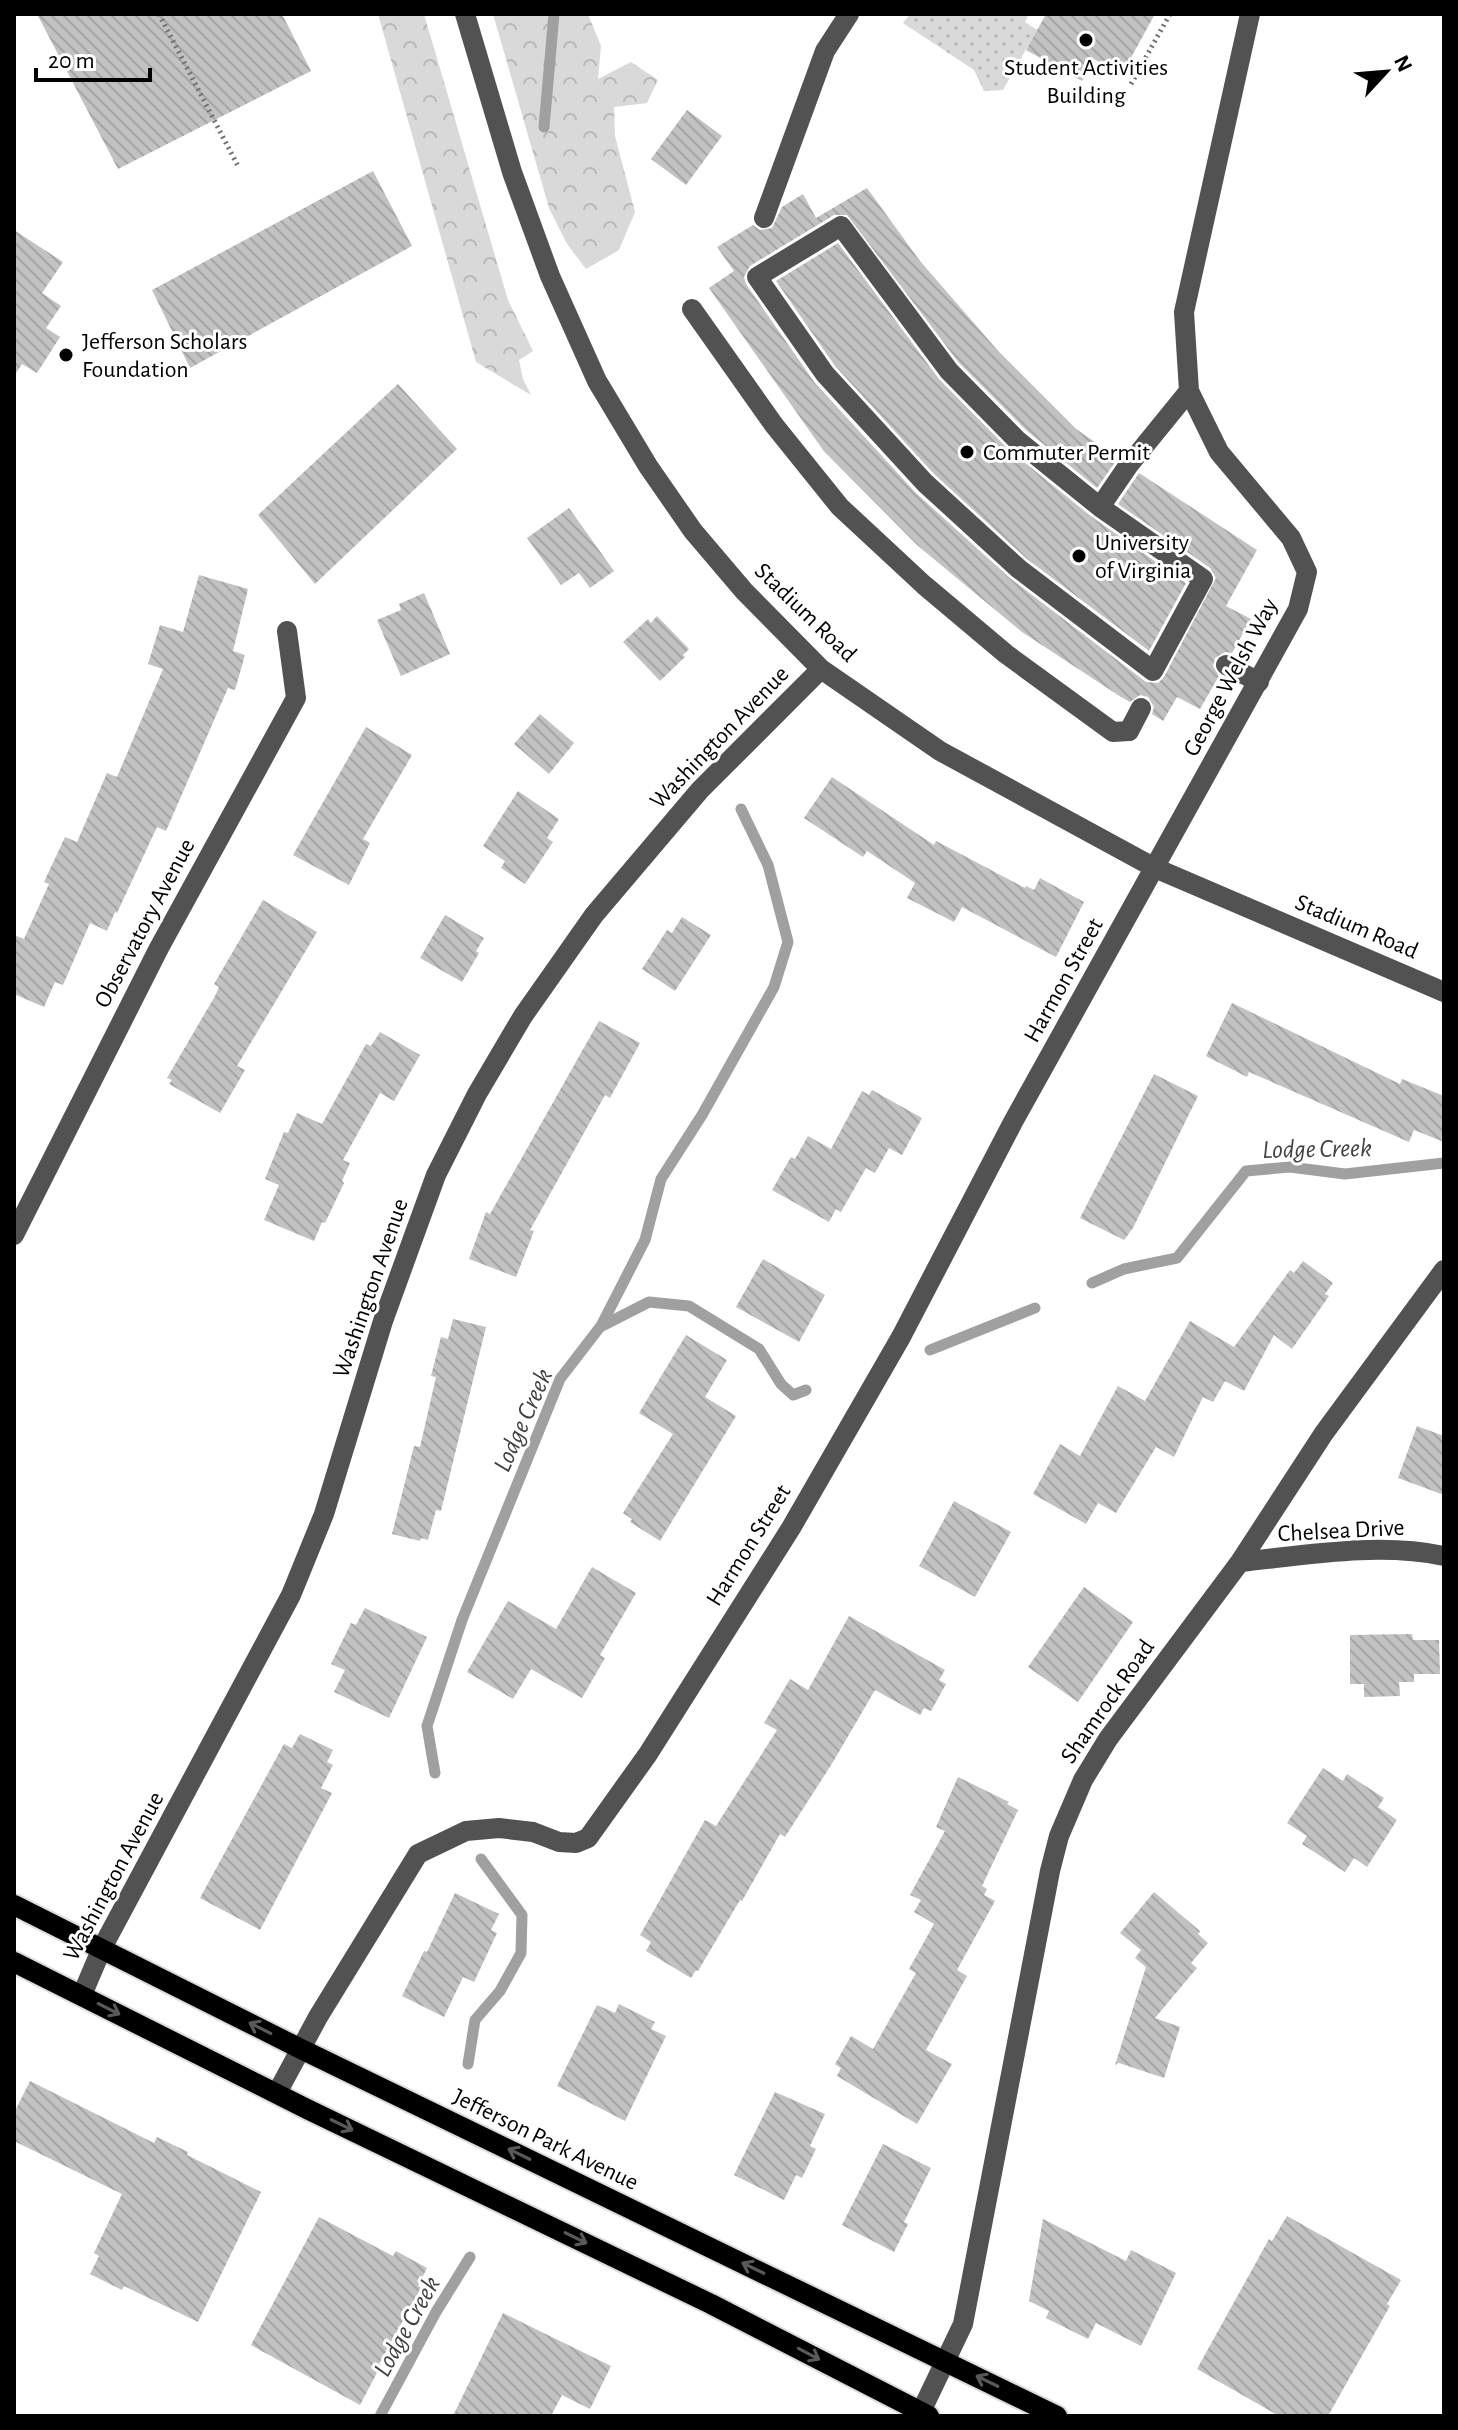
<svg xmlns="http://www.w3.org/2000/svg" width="1458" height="2430" font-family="'Alegreya Sans',sans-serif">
  <defs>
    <pattern id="grass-dots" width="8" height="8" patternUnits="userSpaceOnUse" patternTransform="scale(2)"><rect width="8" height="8" fill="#d9d9d9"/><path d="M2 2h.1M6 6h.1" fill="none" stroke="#b8b8b8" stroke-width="1.8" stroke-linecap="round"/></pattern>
    <pattern id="forest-crowns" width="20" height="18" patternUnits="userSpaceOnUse" patternTransform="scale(2)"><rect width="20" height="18" fill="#d9d9d9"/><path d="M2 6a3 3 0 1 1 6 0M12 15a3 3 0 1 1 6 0" fill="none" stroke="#b8b8b8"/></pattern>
    <pattern id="building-back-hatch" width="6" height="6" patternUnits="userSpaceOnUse" patternTransform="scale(2)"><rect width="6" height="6" fill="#c2c2c2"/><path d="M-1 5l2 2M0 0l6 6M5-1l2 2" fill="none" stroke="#a5a5a5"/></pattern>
  </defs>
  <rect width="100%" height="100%" fill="#fff"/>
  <path fill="url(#grass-dots)" d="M910 14H1029L1025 22 1037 30 1003 90 984 91 974 70 903 23Z"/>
  <path fill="url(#forest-crowns)" d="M378 14H424L508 300 533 351 519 360 523 379 531 395 476 362Z
    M493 14H588L601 46 598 79 631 62 658 80 647 103 614 107 615 136 635 212 619 250 586 269 567 244 549 208Z"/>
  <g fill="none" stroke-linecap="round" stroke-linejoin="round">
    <path stroke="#a0a0a0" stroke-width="11" d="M544 127 554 14
      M1092 1283 1124 1269 1177 1258 1246 1171 1290 1167 1345 1174 1444 1163
      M601 1326 645 1240 661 1179 702 1115 774 987 788 942 768 865 741 809
      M930 1350 1035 1308
      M435 1773 427 1726 462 1620 560 1379 600 1327 649 1302 689 1306 759 1349 781 1384 793 1395 806 1390
      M468 2064 475 2020 500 1991 521 1953 522 1915 481 1859
      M380 2416 436 2312 470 2257"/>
  </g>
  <path fill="url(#building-back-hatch)" d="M37 14H282L311 71 118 169Z
    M1046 14H1155L1122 74 1094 59 1082 81 1026 50Z
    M687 110 722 136 686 185 651 159Z
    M373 171 412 246 190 368 152 290Z
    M867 188 920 261 999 352 1076 429 1118 458 1097 488 1026 430 959 363 847 215H834L750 266 744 277 746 284 815 383 916 493 1011 579 1146 682 1158 683 1164 677 1216 578 1210 568 1118 504 1139 473 1257 550 1226 606 1251 619 1232 653 1225 652 1215 658 1213 666 1219 676 1200 709 1177 697 1163 721 1152 714 1154 707 1148 697 1140 695 1130 702 1121 697 1022 632 917 545 823 450 709 288 734 271 717 247 753 225 760 230 772 228 782 207 803 194 816 218Z
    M14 230 63 262 42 293 61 306 46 328 60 337 37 373 22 364 14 376Z
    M838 243 939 379 1008 449 1092 517 1186 583 1149 651 1027 559 934 474 835 366 776 281Z
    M398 384 457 449 315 584 258 515Z
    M569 508 614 571 590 588 579 573 561 585 527 538Z
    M199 575 248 589 233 651 245 655 235 690 228 688 166 831 157 827 117 913 115 912 107 931 90 923 63 985 55 982 44 1007 14 994V935L24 939 49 884 44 882 65 837 77 842 107 773 117 777 163 669 148 664 160 625 183 632Z
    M424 593 450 654 401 676 377 620 401 610 399 604Z
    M657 616 689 649 683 655 685 657 660 681 623 642 648 619 651 623Z
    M540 714 574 743 549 774 514 744Z
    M366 727 412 755 363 839 370 843 349 885 293 855Z
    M832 777 934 845 936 841 1025 888 1026 886 1034 890 1040 878 1084 902 1056 957 962 907 954 922 907 898 915 883 867 851 863 857 804 818Z
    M518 791 559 819 547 838 553 842 525 884 501 868 505 861 483 846Z
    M263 900 317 932 237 1066 245 1070 220 1113 169 1084 172 1080 167 1078 215 996 219 987 214 984Z
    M445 915 484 938 476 951 479 953 462 982 420 958Z
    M682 917 711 935 675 991 642 969 667 930 672 933Z
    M1232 1003 1400 1084 1402 1079 1444 1096V1142L1414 1130 1409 1142 1249 1072 1247 1077 1206 1056Z
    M599 1021 640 1043 610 1098 605 1095 530 1230 534 1231 516 1277 469 1259 486 1212 490 1214Z
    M380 1032 420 1055 394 1101 380 1093 343 1160 350 1163 342 1181 344 1183 325 1223 322 1222 314 1241 264 1220 279 1185 265 1179 284 1132 288 1133 297 1113 322 1124 366 1044 371 1046Z
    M1154 1074 1198 1096 1133 1228 1124 1240 1080 1218Z
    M872 1090 922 1118 902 1155 889 1148 875 1173 866 1168 841 1212 836 1209 829 1222 772 1190 791 1157 795 1159 808 1136 831 1149 862 1091 869 1095Z
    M763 1259 825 1295 799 1342 736 1307Z
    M1303 1261 1333 1283 1325 1294 1329 1296 1292 1349 1274 1335 1244 1391 1225 1381 1213 1402 1203 1397 1174 1457 1156 1447 1116 1513 1098 1503 1086 1524 1033 1494 1060 1444 1080 1456 1118 1386 1145 1401 1190 1321 1234 1347 1290 1270 1294 1273Z
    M453 1319 486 1327 441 1511 436 1510 428 1540 421 1538 420 1541 392 1534 414 1446 420 1447 436 1377 431 1376 441 1337 448 1339Z
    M686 1335 727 1360 705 1397 736 1416 660 1541 630 1522 632 1519 623 1513 673 1434 639 1413Z
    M1417 1426 1444 1436V1495L1398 1478Z
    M954 1501 1011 1532 975 1597 919 1566Z
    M592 1567 636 1593 600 1655 605 1658 582 1698 531 1669 513 1699 467 1672 508 1601 556 1629Z
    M1084 1587 1133 1622 1078 1702 1028 1667Z
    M365 1608 427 1637 389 1718 334 1692 345 1670 331 1664 351 1623 356 1625Z
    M849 1616 945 1670 939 1680 946 1684 931 1711 924 1708 920 1715 875 1690 833 1762 785 1837 780 1834 742 1901 740 1900 698 1971 696 1970 691 1978 646 1951 651 1942 640 1935 705 1820 716 1826 777 1730 764 1723 790 1679 808 1690Z
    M1412 1634 1413 1640H1439L1440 1674H1414V1682H1399L1400 1696 1364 1697V1684H1350V1635Z
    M300 1734 333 1750 327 1762 333 1765 321 1788 332 1793 260 1930 200 1898 284 1744 292 1748Z
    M1323 1768 1343 1781 1347 1774 1384 1798 1378 1807 1397 1820 1367 1867 1354 1858 1345 1872 1302 1844 1307 1836 1287 1823Z
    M958 1777 1009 1802 1007 1804 1018 1810 982 1886 987 1889 984 1895 995 1901 957 1970 967 1976 926 2050 952 2064 917 2124 837 2076 841 2068 835 2064 851 2036 873 2049 916 1973 909 1969 934 1924 914 1912 921 1900 910 1895 945 1831 936 1827Z
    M1154 1892 1200 1931 1198 1934 1208 1943 1191 1963 1197 1968 1155 2018 1180 2027 1164 2078 1119 2063 1115 2065 1146 1967 1135 1958 1141 1950 1120 1933Z
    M455 1893 499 1914 491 1930 497 1933 474 1982 463 1977 444 2017 402 1996 424 1951 427 1952Z
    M619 2004 655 2022 651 2029 666 2036 625 2121 557 2086 597 2005 615 2013Z
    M30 2081 154 2143 157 2137 188 2152 187 2155 261 2192 198 2322 124 2286 122 2290 90 2274 99 2256 94 2253 122 2194 14 2141V2113Z
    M775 2092 825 2114 810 2146 816 2149 802 2178 796 2175 784 2200 734 2175Z
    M883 2144 931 2168 904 2222 908 2224 894 2252 842 2225Z
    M1287 2216 1401 2280 1387 2304 1390 2306 1328 2416H1279L1197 2369 1269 2239 1272 2241Z
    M319 2217 393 2256 396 2251 427 2268 418 2286 421 2288 379 2364 381 2365 360 2405 251 2345Z
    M1043 2219 1126 2261 1131 2250 1176 2273 1141 2346 1096 2323 1088 2339 1046 2318 1049 2311 1029 2301Z
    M503 2313 611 2366 590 2409 562 2395 551 2416H453Z"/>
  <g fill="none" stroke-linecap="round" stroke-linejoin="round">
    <g stroke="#dbdbdb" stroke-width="24">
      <path id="major" d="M14 1905 301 2049 1057 2416
        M14 1962 307 2109 711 2304 929 2416"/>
    </g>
    <path stroke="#747474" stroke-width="5" stroke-dasharray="2 4" stroke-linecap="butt" d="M159 14 239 168
      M1131 84 1170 14"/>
    <path stroke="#525252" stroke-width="20" d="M465 14 512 172 550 276 597 381 648 466 693 531 744 591 821 669 940 751 1155 868 1444 992
      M764 218 825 51 849 14
      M692 309 774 425 840 507 924 585 1006 654 1113 732 1129 731 1141 708
      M1100 507 1203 579 1153 671 1019 569 925 483 825 374 757 277 841 226 949 371 1017 440 1100 507 1128 466 1189 391
      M1226 665 1259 682
      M14 1235 159 948 296 698 287 631
      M1240 1562C1307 1555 1378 1542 1444 1556
      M82 1995 102 1948 291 1595 324 1514 383 1321 436 1175 477 1094 523 1016 594 915 700 790 821 669
      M277 2093 318 2017 418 1854 466 1831 499 1828 533 1832 559 1842 576 1843 588 1838 648 1754 791 1528 901 1337 1013 1122 1298 609 1307 572 1291 538 1219 452 1189 391 1184 312 1250 14
      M919 2416 963 2324 1050 1871 1059 1836 1083 1780 1108 1739 1240 1562 1324 1433 1444 1270"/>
    <use href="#major" stroke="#000" stroke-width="20"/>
  </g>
  <defs><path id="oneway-shaft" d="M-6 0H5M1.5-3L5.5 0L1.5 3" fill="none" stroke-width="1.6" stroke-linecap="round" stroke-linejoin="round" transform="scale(2)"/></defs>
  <g stroke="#595959">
    <use href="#oneway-shaft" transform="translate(109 2009) rotate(27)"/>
    <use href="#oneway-shaft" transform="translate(260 2028) rotate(-153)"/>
    <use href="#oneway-shaft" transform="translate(342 2125) rotate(26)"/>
    <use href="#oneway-shaft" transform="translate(519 2154) rotate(-154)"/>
    <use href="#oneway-shaft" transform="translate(576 2238) rotate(26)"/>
    <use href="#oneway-shaft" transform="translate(753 2268) rotate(-154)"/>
    <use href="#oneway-shaft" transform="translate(809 2354) rotate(28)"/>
    <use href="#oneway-shaft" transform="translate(987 2381) rotate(-154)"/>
  </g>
  <g fill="#000" stroke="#fff" stroke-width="3">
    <circle cx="1086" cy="40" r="8"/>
    <circle cx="66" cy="355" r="8"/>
    <circle cx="967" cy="452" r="8"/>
    <circle cx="1079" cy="556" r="8"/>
  </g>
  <g text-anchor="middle" stroke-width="6" stroke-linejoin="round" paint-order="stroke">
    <g font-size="24" fill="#000" stroke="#fff" text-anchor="start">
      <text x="1086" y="75" text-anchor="middle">Student Activities<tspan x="1086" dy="28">Building</tspan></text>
      <text x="82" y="349">Jefferson Scholars<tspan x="82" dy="28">Foundation</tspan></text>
      <text x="983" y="460">Commuter Permit</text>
      <text x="1095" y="550">University<tspan x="1095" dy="28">of Virginia</tspan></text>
    </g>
    <g font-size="24" fill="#000" stroke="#fff">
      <text transform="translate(806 612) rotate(44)" y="8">Stadium Road</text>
      <text transform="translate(1230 677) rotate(-62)" y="8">George Welsh Way</text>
      <text transform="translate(719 737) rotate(-46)" y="8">Washington Avenue</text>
      <text transform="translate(144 923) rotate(-62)" y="8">Observatory Avenue</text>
      <text transform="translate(1357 926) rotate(23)" y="8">Stadium Road</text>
      <text transform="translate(1063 980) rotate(-61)" y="8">Harmon Street</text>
      <text transform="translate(370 1288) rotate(-71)" y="8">Washington Avenue</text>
      <text transform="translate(1341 1530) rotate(-3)" y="8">Chelsea Drive</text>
      <text transform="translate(748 1545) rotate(-58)" y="8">Harmon Street</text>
      <text transform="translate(1107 1701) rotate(-55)" y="8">Shamrock Road</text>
      <text transform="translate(113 1876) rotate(-62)" y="8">Washington Avenue</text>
      <text transform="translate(546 2139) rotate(26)" y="8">Jefferson Park Avenue</text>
    </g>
    <g font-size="26" font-style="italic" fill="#414141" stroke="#fff">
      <text transform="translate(1317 1148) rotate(-1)" y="9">Lodge Creek</text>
      <text transform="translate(522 1420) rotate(-66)" y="9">Lodge Creek</text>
      <text transform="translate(406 2326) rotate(-61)" y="9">Lodge Creek</text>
    </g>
  </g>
  <rect width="1458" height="2430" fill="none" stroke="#000000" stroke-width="32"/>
  <g transform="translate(1386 72) rotate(64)" stroke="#ffffff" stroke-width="6" paint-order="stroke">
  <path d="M0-6L14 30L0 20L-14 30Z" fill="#000000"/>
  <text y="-12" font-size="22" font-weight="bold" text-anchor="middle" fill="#000000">N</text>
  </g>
  <path d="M36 68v12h114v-12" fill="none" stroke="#000000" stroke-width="4"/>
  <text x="48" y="68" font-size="24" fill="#000000" stroke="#ffffff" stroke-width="6" paint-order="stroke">20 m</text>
</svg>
